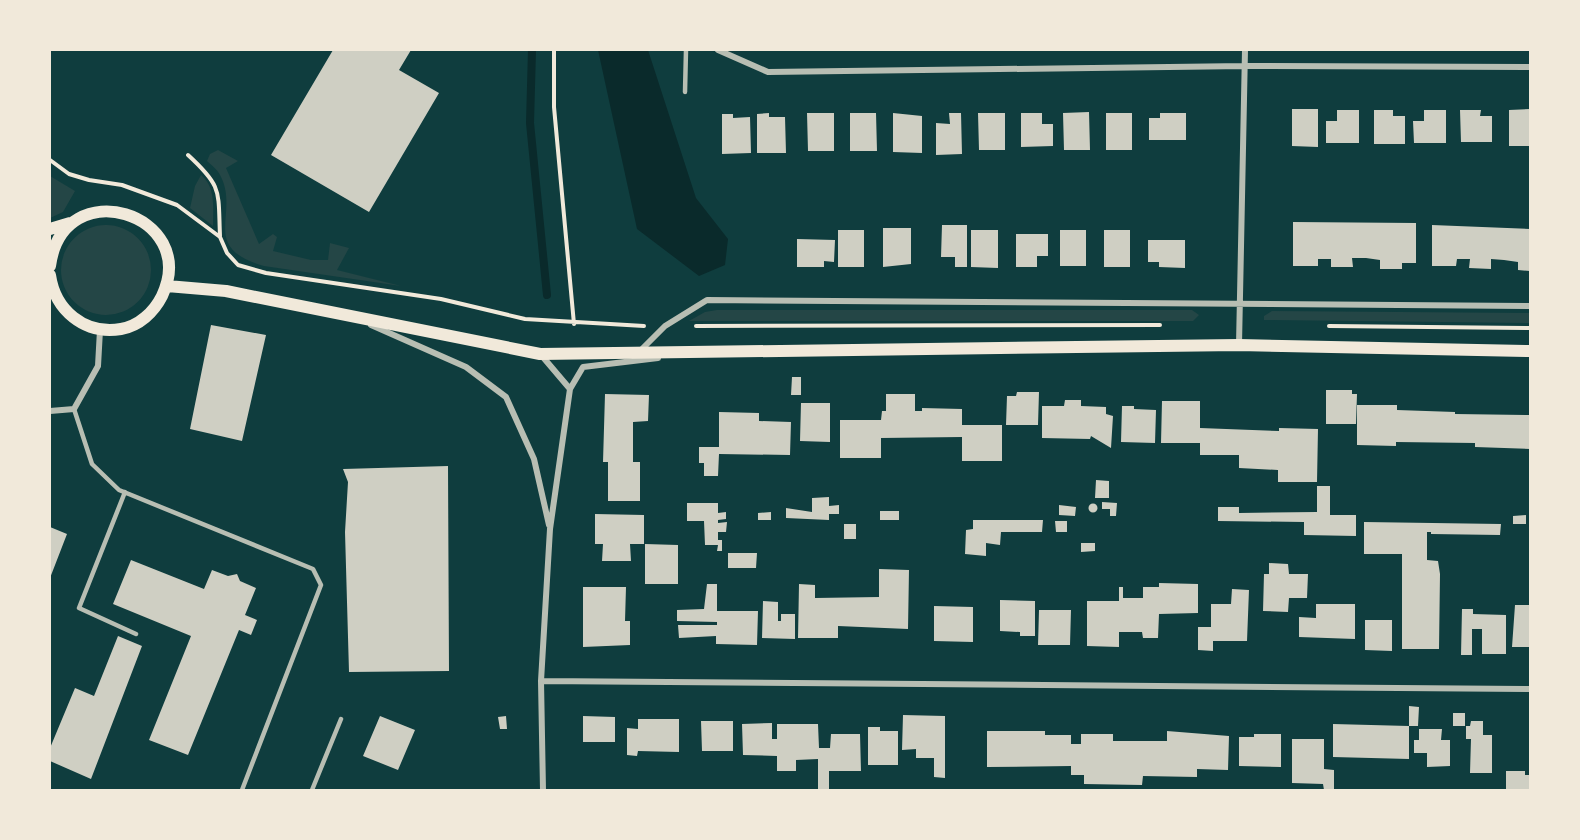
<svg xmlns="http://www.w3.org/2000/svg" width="1580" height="840" font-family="'Fira Sans',sans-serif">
  <rect width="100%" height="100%" fill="#0f3d3e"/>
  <path fill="#244646" d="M218 150 238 161 226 168 259 244 273 234 277 237 273 251 311 260H328L330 243 349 248 337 270 401 286 264 266C198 247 241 214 220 175 217 169 211 165 207 161L210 154Z
    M201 175C216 187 213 208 213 226L190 208 195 186Z
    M50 176 75 191 63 212 50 218Z
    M61 270a45 45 0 1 1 90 0a45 45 0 1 1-90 0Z
    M717 310H1192L1199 315 1193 321H689L705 312Z
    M1272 311 1530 313V323L1264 320V316Z"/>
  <path fill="#0a2a2b" d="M598 50H648L696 198 728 239 725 265 699 276 637 229Z"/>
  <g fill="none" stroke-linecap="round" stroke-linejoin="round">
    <path stroke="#0a2a2b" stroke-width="8" d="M532 50 530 123 547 295"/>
  </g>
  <path fill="#cfcfc3" d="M333 50H411L399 70 439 93 369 212 271 155Z
    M1292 109H1318V147L1292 146Z
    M1530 109V146H1509V110Z
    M1337 110H1359V143H1326V121H1337Z
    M1374 110H1393V116H1405V144H1374Z
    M1424 110H1446V143H1414L1413 121H1424Z
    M1460 110H1481L1480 116H1492V142H1461Z
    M1089 112 1090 150H1064L1063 113Z
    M769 113V117H785L786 153H757V114Z
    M807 113H834V151H808Z
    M850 113H876L877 151H850Z
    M893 113 922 116V153L893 152Z
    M949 113H961L962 154 936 155V123L950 124Z
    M978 113H1005V150H979Z
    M1021 113H1042V124H1053V146L1021 147Z
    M1106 113H1132V150H1106Z
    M1160 113H1186V140H1149V118H1160Z
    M722 114H733V118L750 117 751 153 722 154Z
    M1293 222 1416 223V263H1402V269H1380V260L1366 258H1352L1353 267H1331V259H1318V266H1293Z
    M942 225H967V267H955V257H941Z
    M1432 225 1530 229V271L1518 270V262L1504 260 1491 259V269L1469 268 1470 259H1457L1456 266H1432Z
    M883 228H911V264L883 267Z
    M838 230H864V267H838Z
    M971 230H998V268L971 267Z
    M1060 230H1086V266H1060Z
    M1104 230H1130V267H1104Z
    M1016 234H1048V256H1037V267H1016Z
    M797 239 835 240 834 262 824 261V267H797Z
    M1148 240H1185V268L1159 267V262H1148Z
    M211 325 266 335 242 441 190 429Z
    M792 377H801V395H791Z
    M1326 390H1352V394H1357L1356 424H1326Z
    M1017 392H1039L1038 425H1006L1007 396H1016Z
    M605 394 649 395 648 421 633 422V462H640V501H608V462H603Z
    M886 394H915V411H922V408L962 409V425H1002V461H962V437L881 438V458H840V420H881L882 411H886Z
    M1065 400H1081V406L1106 407V414L1113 416 1111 448 1091 436 1090 439 1042 438V406H1064Z
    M1162 401H1200V428L1279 431V428L1318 429 1317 482H1278V470L1239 468V455H1200V443H1161Z
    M801 403H830V442L800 441Z
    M1357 405H1397V410L1455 412V414L1530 415V449L1475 447V443L1396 442V446L1357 445Z
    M1122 406H1134V409L1156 410 1155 443 1121 442Z
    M719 412 759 413V421L791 422 790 455 719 454 718 476H704V463H699V447H719Z
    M448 466 449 671 349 672 345 532 348 482 343 469Z
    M1096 480 1109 481V498H1095Z
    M1317 486H1330V515H1356V536L1304 535V522L1218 521V507H1239V513L1317 512Z
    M829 497V506L839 505V514H829V520L786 518V508L812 512V498Z
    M1102 502 1117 503 1116 516H1110V509H1102Z
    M687 503H718V513L726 512V519L718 520V523L727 522 726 532H718V540H722V551H717L718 545H705L704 521H687Z
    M1088.5 508a4.5 4.5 0 1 1 9 0a4.5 4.5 0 1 1-9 0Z
    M1059 505 1076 507 1075 516 1059 515Z
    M880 511H899V520H880Z
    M771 512V520H758V513Z
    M595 514 644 515V544H630L631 561H602L603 544H595Z
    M1526 515V524H1513V516Z
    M973 520H1043L1042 532H1001L1000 545 986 543V556L965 554 966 530 973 529Z
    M1055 521H1067V532H1056Z
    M1364 522 1501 524 1500 535 1431 534V532H1427V560L1438 561 1440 574 1439 649H1402V554H1364Z
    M844 524H856V539H844Z
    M50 527 67 534 50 578Z
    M1081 543H1095V551L1081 552Z
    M645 544 678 545V584H645Z
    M728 553H757L756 568H728Z
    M131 560 204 589 212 570 228 576 237 574 240 581 256 588 245 615 257 620 251 635 239 630 188 755 149 740 191 636 113 604Z
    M1269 563 1288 564 1289 574H1308L1307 598H1289L1288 612 1263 611 1264 574H1269Z
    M879 569 909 570 908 629 838 626V638H798L799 584 815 585V598L879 597Z
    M1159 583 1198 584V613L1159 614 1158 638H1143L1142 632H1119V647L1087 646V601H1119V587H1123V598H1143V587H1159Z
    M707 584H717V611H758L757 645 716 644V636L679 638 678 625H717V622L677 621V610L704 609Z
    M583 587H626L625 621H630V645L583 647Z
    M1232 589 1249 590 1247 641H1213V651L1198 650V627H1211V604H1231Z
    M1000 600 1035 601V636H1020V632L1000 631Z
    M763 601 778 602V621H781V614H795V639L762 638Z
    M1316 604H1355V639L1299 637V617L1316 618Z
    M1515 605H1530V647H1512Z
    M934 606 973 607V642L934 641Z
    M1462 609H1473V614L1506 615V654H1482V629H1472V655H1461Z
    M1039 610H1071L1070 645H1038Z
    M1365 620H1392V651L1365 650Z
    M118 636 142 646 91 779 50 761V748L75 688 94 696Z
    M1409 706 1419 707 1418 726H1409V759L1333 757V724L1409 726Z
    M1453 713H1465V726H1453Z
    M903 715 945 716V778L934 777V758H916V749L902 750Z
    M380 716 415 730 398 770 363 756Z
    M506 716 507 729H500L498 717Z
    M583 716 615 717V742H583Z
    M638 719H679V752L638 751 637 756 627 755V728L638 729Z
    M701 721H733V751H702Z
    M1471 721H1483V735H1492V773H1470L1471 739H1466V726H1470Z
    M772 723V739H777V724H818L819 748H830L831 734H860L861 771H829V790H818V759L796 760V771H777V756L743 755 742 724Z
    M868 727H880V731H898V765H868Z
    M1419 729H1442L1441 740H1450V766L1427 767V753H1414V740H1419Z
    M987 731H1045V735H1071V744H1081V734H1113V741H1167V731L1229 736 1228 770 1197 769V777L1143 776 1142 785 1084 784V775H1071V766L987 767Z
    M1254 734H1281V767L1239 766V737H1254Z
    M1292 739H1324V769L1334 770V790H1324L1323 784 1292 783Z
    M1506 771H1525V775H1530V790H1506Z"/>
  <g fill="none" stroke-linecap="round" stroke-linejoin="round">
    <path stroke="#f1e9da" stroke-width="4" d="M554 50V107L574 324
      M188 155C223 187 218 191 220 236
      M50 160 69 174 89 180 122 185 177 205 220 237 227 253 238 265 266 273 441 299 525 319 644 326
      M696 326 1160 325
      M1329 326 1530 328"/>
    <path stroke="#b8beb3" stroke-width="4.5" d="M685 92 686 50
      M74 409 92 464 119 490 313 569 321 585 242 790
      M125 492 79 608 136 634
      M312 790 341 719"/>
    <path stroke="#b8beb3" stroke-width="6" d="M718 50 768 72 1245 66 1530 67
      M371 325 466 367 506 397 534 459 549 525
      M1239 345 1245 50
      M640 351 665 326 707 300 1530 306
      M542 356 570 389 550 529 541 681 543 790
      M570 389 583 367 658 358
      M50 411 74 409 98 366 100 330
      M541 681 1530 689"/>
    <path stroke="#f1e9da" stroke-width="12" d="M50 229 70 223
      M50 266C63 170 201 214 162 296 154 312 139 326 121 329 84 335 55 310 50 275
      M167 286 226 291 540 354 1239 345 1530 351"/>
  </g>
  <rect width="1580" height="840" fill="none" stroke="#f1e9da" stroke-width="102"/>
</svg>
